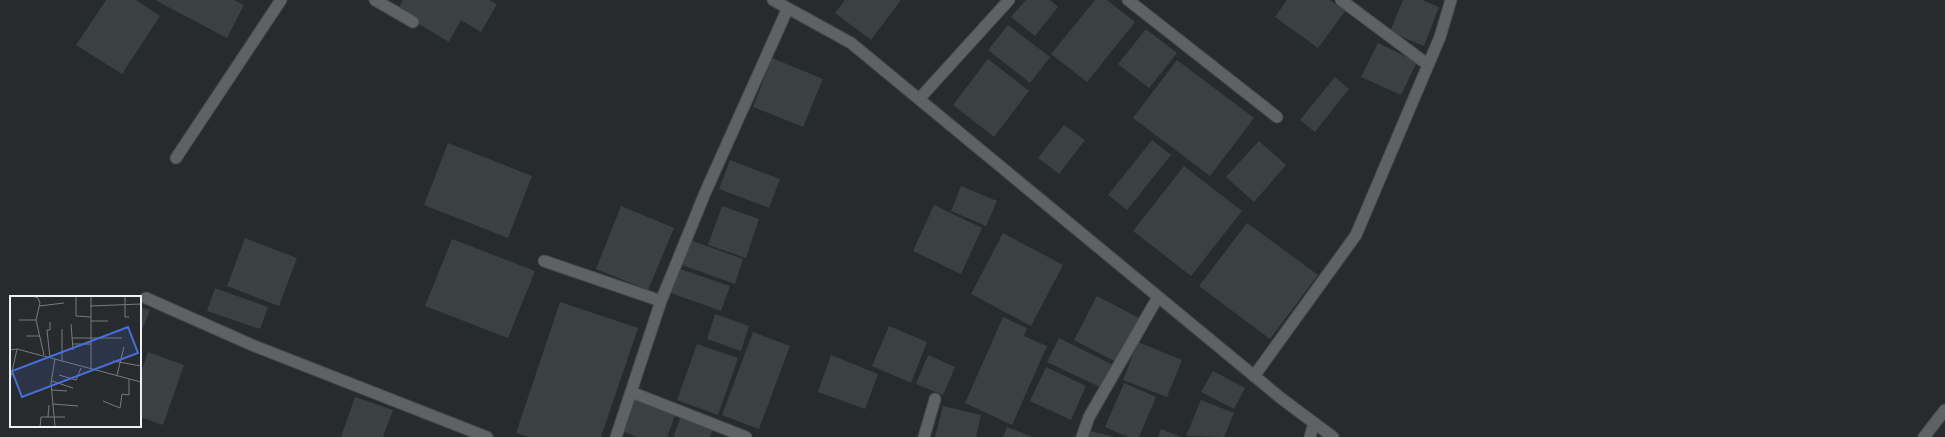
<svg xmlns="http://www.w3.org/2000/svg" width="1945" height="437" font-family="Cabin,sans-serif">
  <rect width="100%" height="100%" fill="#272b2d"/>
  <path fill="#3b4040" d="M106 0H136L160 16 122 74 76 45Z
    M155 0H234L244 5 227 38Z
    M403 0H489L497 4 481 32 461 20 449 42 397 11Z
    M845 0H901L871 40 835 13Z
    M1026 0H1050L1058 7 1035 36 1011 17Z
    M1095 0H1107L1135 22 1087 82 1051 54Z
    M1287 0H1330L1345 11 1318 48 1275 17Z
    M1403 0H1422L1439 7 1424 46 1390 32Z
    M1008 25 1050 57 1030 83 988 50Z
    M1146 29 1177 53 1149 88 1118 64Z
    M1378 43 1417 62 1401 95 1361 77Z
    M772 58 823 79 803 127 753 107Z
    M988 59 1029 91 994 137 953 105Z
    M1177 60 1254 118 1210 176 1133 118Z
    M1335 77 1349 89 1315 132 1300 120Z
    M1064 125 1085 140 1059 174 1038 158Z
    M1152 140 1171 155 1127 210 1108 195Z
    M1259 141 1286 165 1254 202 1226 177Z
    M448 143 532 176 508 238 424 205Z
    M730 160 780 179 769 208 719 189Z
    M1184 166 1242 211 1191 276 1133 231Z
    M961 186 997 201 986 226 951 211Z
    M934 205 982 228 961 274 913 251Z
    M621 206 674 228 648 290 596 269Z
    M722 206 759 219 746 258 708 245Z
    M1247 223 1318 275 1270 339 1199 286Z
    M1003 233 1063 265 1031 326 971 294Z
    M245 238 297 258 279 306 227 286Z
    M452 239 535 271 508 338 425 306Z
    M690 240 743 259 735 284 682 265Z
    M680 269 730 286 721 311 671 293Z
    M215 288 268 307 260 329 207 311Z
    M1097 296 1139 318 1116 362 1074 340Z
    M560 302 638 328 601 437H529L516 433Z
    M140 307 150 310 140 335Z
    M715 314 749 326 741 351 707 339Z
    M1003 317 1027 328 1024 336 1047 346 1012 425 965 403Z
    M889 326 927 342 911 383 872 366Z
    M753 332 790 346 759 429 722 415Z
    M1059 338 1113 365 1102 388 1047 362Z
    M1138 342 1182 360 1167 397 1123 380Z
    M697 344 738 358 718 415 677 400Z
    M148 352 184 365 163 425 140 417V375Z
    M831 355 878 374 865 409 818 392Z
    M928 355 955 367 943 395 916 384Z
    M1046 367 1086 386 1071 420 1030 401Z
    M1213 371 1245 388 1234 409 1201 392Z
    M1124 383 1156 397 1139 437H1128L1105 427Z
    M355 397 393 410 383 437H341Z
    M634 397 676 413 667 437H637L622 431Z
    M1201 400 1234 413 1224 437 1186 436Z
    M943 406 981 415 976 437H935Z
    M682 414 714 426 710 437H673Z
    M1007 427 1033 437H1003Z
    M1161 429 1181 437H1158Z
    M1086 430 1111 436V437H1084Z"/>
  <g fill="none" stroke-linecap="round" stroke-linejoin="round">
    <g stroke="#46494a" stroke-width="13">
      <path id="minor" d="M375 0 413 22
        M1128 0 1277 117
        M1341 0 1427 64
        M919 99 1009 0
        M176 158 281 0
        M544 261 661 301
        M146 298 252 345 487 437
        M1254 376 1356 235 1440 37 1451 0
        M631 392 746 437
        M616 437 661 301 705 193 787 10
        M924 437 935 399
        M1082 437 1089 417 1158 297
        M1310 437 1314 423
        M1924 437 1945 410"/>
    </g>
    <g stroke="#46494a" stroke-width="13">
      <path id="secondary" d="M773 0 851 43 1282 399 1333 437"/>
    </g>
    <use href="#minor" stroke="#5e6264" stroke-width="11"/>
    <use href="#secondary" stroke="#5e6264" stroke-width="11"/>
  </g>
  <g transform="translate(10 296)">
    <rect width="131" height="131" fill="#272b2d"/>
    <path fill="none" stroke="#777b7c" stroke-width="1" d="M23 0 28 2 30 7 26 24 34 59M66 0V20L81 21M81 0V73M115 0V21H119M29 10 54 7M80 10 131 8M9 24H26M81 25H98M40 26V34H37L40 62M61 28 63 54M16 40H30M62 42H112M63 48H81M0 54 7 53 131 86M45 63 41 87 45 131M52 65V33M103 65 131 70M49 79 66 84 71 72M107 79 114 51M0 85 7 53M42 85 63 92M42 94 57 95M93 105 110 112 112 98 119 99V83M43 108 68 110M38 121 39 109M30 131 31 121H55"/>
    <path fill="#476fdd" fill-opacity="0.15" stroke="#476fdd" stroke-width="2" d="M118 31 128 57 12 101 2 75Z"/>
    <rect width="131" height="131" fill="none" stroke="#eff2f3" stroke-width="2"/>
  </g>
</svg>
